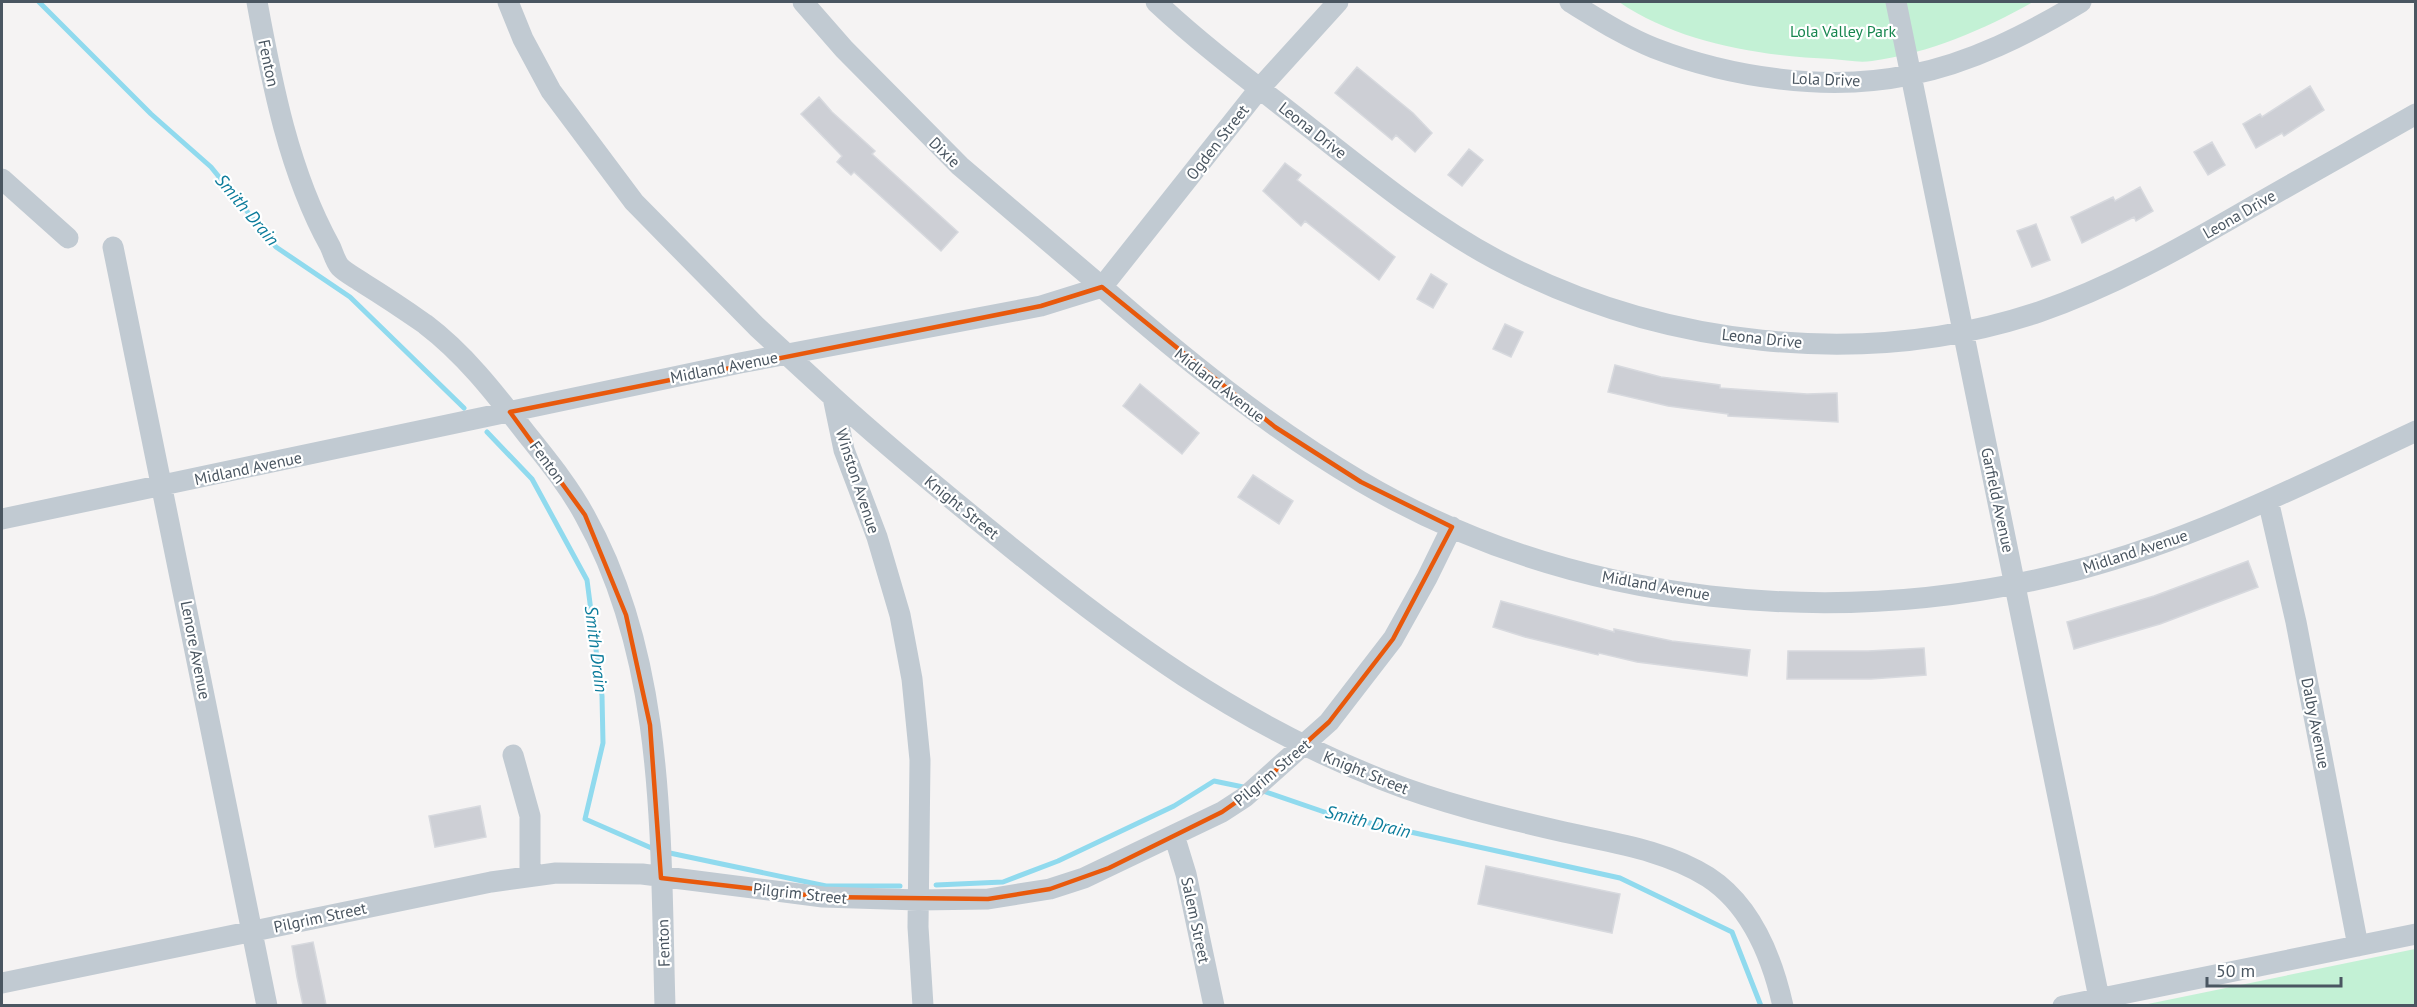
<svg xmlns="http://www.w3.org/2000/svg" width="2417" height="1007" font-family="'PT Sans',sans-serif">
  <rect width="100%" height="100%" fill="#f5f3f3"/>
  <path fill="#c3f1d5" d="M1619 2H2033C1983 30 1930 53 1872 61 1859 63 1845 60 1832 59 1760 56 1679 43 1619 2Z
    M2415 949V1005H2143Z"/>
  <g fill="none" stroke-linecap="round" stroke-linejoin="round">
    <path stroke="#90daee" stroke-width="5" d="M39 2 151 114 211 167 276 247 350 297 464 408
      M487 432 532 479 587 580 602 696 603 743 585 819 656 850
      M1260 790 1333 815 1620 878 1732 932 1761 1006
      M665 852 826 886H900
      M936 885 1003 882 1058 861 1174 806 1214 781 1248 788"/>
  </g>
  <path fill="#cdcfd5" stroke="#d7d9de" stroke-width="1.5" d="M1357 67 1413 113 1432 133 1415 152 1396 135 1392 140 1335 93Z
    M2310 86 2324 110 2284 136 2282 133 2256 148 2243 124 2260 114 2262 117Z
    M819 97 832 112 875 151 872 154 958 232 941 251 854 172 851 175 837 162 842 156 801 114Z
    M2212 142 2225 165 2208 175 2194 152Z
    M1469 149 1483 160 1462 186 1448 175Z
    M1285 163 1301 175 1297 180 1395 257 1379 280 1305 221 1301 226 1263 191Z
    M2140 187 2153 211 2136 221 2134 217 2082 243 2071 217 2113 197 2115 201Z
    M2036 224 2050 260 2032 267 2017 231Z
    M1431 274 1447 284 1433 308 1417 299Z
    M1505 324 1523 332 1511 357 1493 349Z
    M1615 365 1661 377 1720 385V388L1807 394 1837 393 1838 422 1728 416V414L1668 406 1608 392Z
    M1140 384 1199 433 1182 454 1123 406Z
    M1253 475 1293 501 1279 524 1238 497Z
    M2248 561 2258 587 2160 624 2074 649 2067 622 2154 596Z
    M1501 601 1614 632V629L1672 641 1750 650 1747 676 1637 662 1599 653 1598 655 1525 637 1493 627Z
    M1924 648 1926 675 1871 679H1787L1788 651H1868Z
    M480 806 486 837 435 847 429 816Z
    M1486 866 1620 894 1612 933 1478 904Z
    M313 942 321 980 326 1005H303L297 977 292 946Z"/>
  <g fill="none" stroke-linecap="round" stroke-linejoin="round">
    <path stroke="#c1cad2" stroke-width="21" d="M257 2C272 84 289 172 330 246 333 252 335 261 340 267 346 273 356 278 363 283 384 296 405 310 425 324 466 355 497 396 529 437 549 462 570 488 585 516 667 663 660 842 665 1006
      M508 2 523 39 551 91 634 202 757 327 833 397 844 450 877 537 900 615 912 679 920 760 918 927 923 1006
      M803 2 844 49 960 166 1102 287 1259 89 1338 2
      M1156 2C1204 47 1258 87 1310 128 1369 174 1428 223 1495 259 1658 346 1862 371 2039 312 2111 287 2177 250 2243 212 2300 179 2358 147 2416 114
      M1570 2C1598 19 1624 36 1654 48 1731 78 1828 92 1910 75 1971 63 2028 34 2081 2
      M1896 2 2099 998
      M2 179 68 238
      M113 247 267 1006
      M833 397C888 447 945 494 1003 541 1123 639 1238 723 1383 780 1441 803 1503 818 1564 832 1613 843 1665 850 1708 877 1751 905 1772 957 1783 1006
      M2268 500 2296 622 2358 946
      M2 519 740 363 1041 306 1102 287C1183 358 1267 426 1360 481 1574 607 1839 632 2077 570 2196 539 2305 483 2416 431
      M513 755 530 816V875
      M1174 835 1186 874 1214 1006
      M2 983 491 882 556 873 642 874 823 897 918 900 988 899 1050 889 1084 878 1222 812 1245 797 1329 722 1393 639 1427 578 1452 527
      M2063 1006 2416 934"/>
  </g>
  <path fill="none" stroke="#e8590c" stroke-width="4.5" stroke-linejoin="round" d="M1102 287 1275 427 1361 482 1452 527 1393 639 1329 722 1255 789 1222 812 1109 868 1050 889 988 899 823 897 661 878 650 725 626 615 585 515 510 412 1041 306Z"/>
  <g text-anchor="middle" stroke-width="4.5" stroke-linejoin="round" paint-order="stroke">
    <g font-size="16" fill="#17864f" stroke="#fff">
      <text x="1843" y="37">Lola Valley Park</text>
    </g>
    <g font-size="16" fill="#4a5661" stroke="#fff">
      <text transform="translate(269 63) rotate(78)" y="6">Fenton</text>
      <text transform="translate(1826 79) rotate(2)" y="6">Lola Drive</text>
      <text transform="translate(1313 130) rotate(38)" y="6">Leona Drive</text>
      <text transform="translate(1217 142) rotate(-52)" y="6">Ogden Street</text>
      <text transform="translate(945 152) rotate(44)" y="6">Dixie</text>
      <text transform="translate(2239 214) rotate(-30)" y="6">Leona Drive</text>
      <text transform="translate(1762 338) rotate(6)" y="6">Leona Drive</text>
      <text transform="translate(724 367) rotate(-11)" y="6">Midland Avenue</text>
      <text transform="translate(1220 385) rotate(38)" y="6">Midland Avenue</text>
      <text transform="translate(548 462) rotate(54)" y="6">Fenton</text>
      <text transform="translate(248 468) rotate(-12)" y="6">Midland Avenue</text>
      <text transform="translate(858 481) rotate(72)" y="6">Winston Avenue</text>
      <text transform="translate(1998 500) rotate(78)" y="6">Garfield Avenue</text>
      <text transform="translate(962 507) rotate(39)" y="6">Knight Street</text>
      <text transform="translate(2135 551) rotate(-18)" y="6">Midland Avenue</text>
      <text transform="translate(1656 585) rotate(10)" y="6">Midland Avenue</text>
      <text transform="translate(196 650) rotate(79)" y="6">Lenore Avenue</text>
      <text transform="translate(2316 723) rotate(79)" y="6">Dalby Avenue</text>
      <text transform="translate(1272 772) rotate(-40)" y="6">Pilgrim Street</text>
      <text transform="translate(1366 772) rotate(22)" y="6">Knight Street</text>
      <text transform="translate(800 893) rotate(6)" y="6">Pilgrim Street</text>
      <text transform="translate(320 917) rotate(-12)" y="6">Pilgrim Street</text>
      <text transform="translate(1196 920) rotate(78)" y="6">Salem Street</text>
      <text transform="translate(663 943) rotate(-92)" y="6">Fenton</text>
    </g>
    <g font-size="18" font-style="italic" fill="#0c7c9b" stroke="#fff">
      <text transform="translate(247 210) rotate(50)" y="6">Smith Drain</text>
      <text transform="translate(596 649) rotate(83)" y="6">Smith Drain</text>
      <text transform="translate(1368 822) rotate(14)" y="6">Smith Drain</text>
    </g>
  </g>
  <rect width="2417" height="1007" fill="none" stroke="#4a5661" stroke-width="6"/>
  <path d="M2207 977v9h134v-9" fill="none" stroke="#4a5661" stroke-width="3"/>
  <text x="2216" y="977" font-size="18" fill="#4a5661" stroke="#ffffff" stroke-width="4.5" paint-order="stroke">50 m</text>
</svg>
